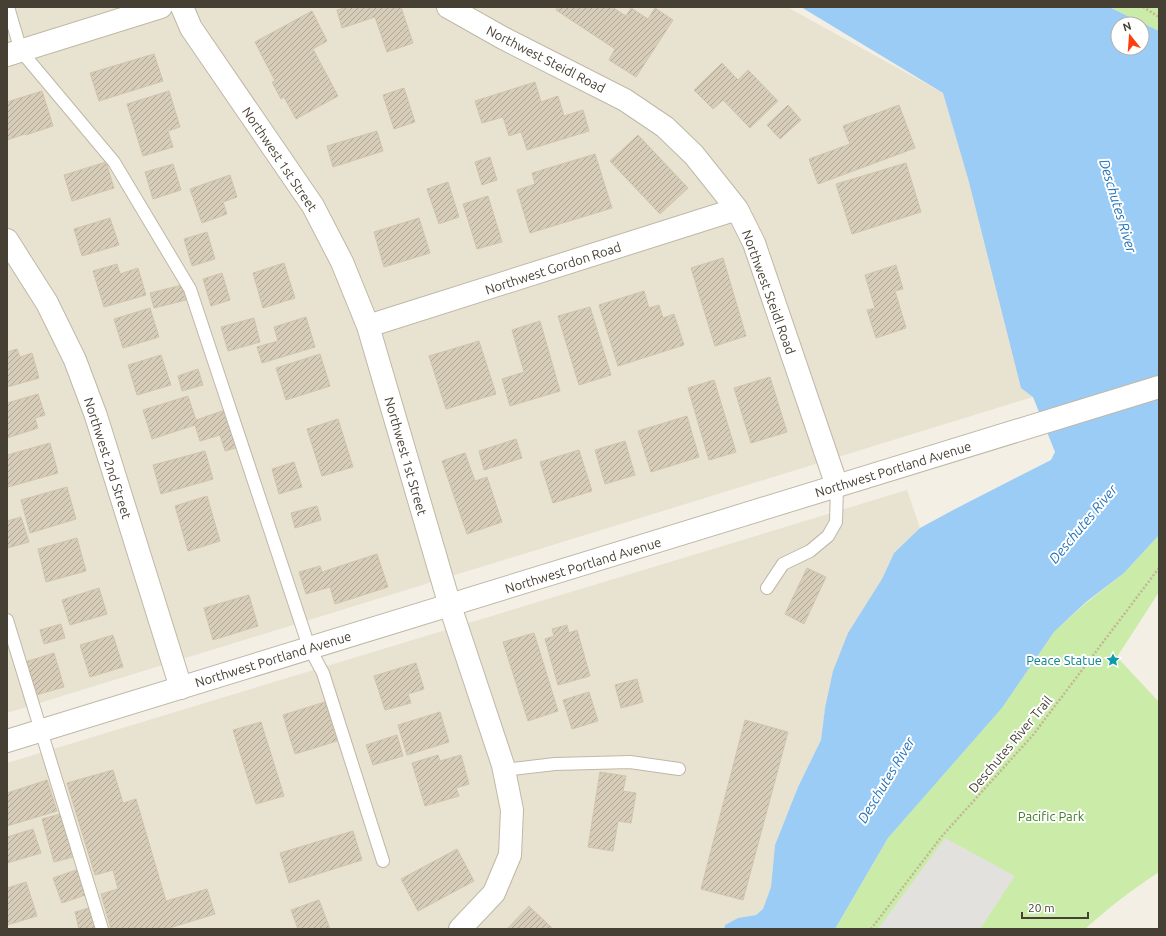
<svg xmlns="http://www.w3.org/2000/svg" width="1166" height="936" font-family="Ubuntu,sans-serif">
  <defs>
    <pattern id="building-hatch" width="6" height="6" patternUnits="userSpaceOnUse"><rect width="6" height="6" fill="#d6ccb8"/><path d="M-1 1l2-2M0 6l6-6M5 7l2-2" fill="none" stroke="#afa796"/></pattern>
  </defs>
  <rect width="100%" height="100%" fill="#f3efe4"/>
  <path fill="#e8e2d1" d="M7 7H787L943 93 1033 397 7 713Z
    M907 490 920 528 894 553 825 708 821 740 798 787 775 845 771 887 763 909 756 915 738 918 725 925 724 929H7V763Z"/>
  <path fill="#caeca8" d="M1109 7H1159V31Z
    M1159 535V592L1117 657 1159 702V872C1133 889 1108 908 1085 929H835L888 838 1002 708 1054 632 1086 603 1124 573Z"/>
  <path fill="#e3e1dd" d="M945 838 1015 876 980 929H878Z"/>
  <path fill="#9accf6" fill-rule="evenodd" d="M801 7H1109L1159 31V535L1124 573 1086 602 1054 632 1002 708 888 838 835 929H724L725 925 738 918 756 915 763 909 771 887 775 845 798 787 821 740 825 708 833 671 848 633 882 579 894 553 920 528 955 509 1051 460 1055 452 1033 397 1021 388 969 182 943 93ZM1118 24H1142V48H1118Z"/>
  <path fill="url(#building-hatch)" stroke="#d1c4ab" d="M347 7H401L413 43 387 52 375 17 342 28 337 10Z
    M558 7H612L626 16 631 8 648 19 655 8 673 20 636 77 609 60 615 49 556 10Z
    M312 11 327 41 313 49 338 96 296 119 284 97 281 99 272 82 275 81 255 42Z
    M154 54 163 81 99 101 90 73Z
    M722 63 738 80 748 70 778 101 750 128 723 100 713 109 694 90Z
    M535 82 541 102 558 96 564 116 583 110 589 131 527 150 521 132 509 136 503 117 482 123 475 101Z
    M404 88 415 122 394 129 383 95Z
    M42 91 53 126 26 135 25 134 7 140V102Z
    M169 91 180 127 168 131 173 147 143 156 127 104Z
    M788 105 801 120 780 139 767 125Z
    M899 105 915 148 818 184 809 159 850 144 843 126Z
    M377 131 383 151 333 167 327 146Z
    M638 135 688 188 660 214 610 161Z
    M595 154 612 208 530 233 517 190 535 184 532 173Z
    M490 157 497 180 482 185 475 162Z
    M106 162 114 188 72 201 64 175Z
    M906 163 921 212 852 234 836 184Z
    M173 164 181 190 153 199 145 172Z
    M230 175 237 197 223 202 227 214 202 223 190 189Z
    M448 182 459 217 439 224 427 189Z
    M488 196 502 242 477 249 463 204Z
    M110 218 119 245 82 256 74 229Z
    M419 218 430 253 384 267 374 232Z
    M207 232 215 259 192 266 184 239Z
    M723 258 746 336 715 346 691 268Z
    M284 263 295 298 263 308 253 273Z
    M117 264 120 274 138 268 146 295 104 307 93 271Z
    M896 265 903 289 895 291 906 328 876 338 867 310 875 308 865 275Z
    M222 273 230 300 211 306 203 279Z
    M182 285 186 300 154 308 150 293Z
    M644 291 649 308 659 305 663 318 674 314 684 345 618 366 599 305Z
    M590 307 611 375 579 385 558 316Z
    M150 308 159 337 123 348 114 319Z
    M306 317 315 347 262 363 257 347 278 341 274 327Z
    M254 318 260 342 228 351 221 327Z
    M540 321 560 391 510 406 502 379 524 372 512 330Z
    M479 341 496 394 446 409 429 356Z
    M17 349 20 357 32 353 39 378 7 387V352Z
    M320 354 330 386 286 400 276 368Z
    M161 355 171 385 137 395 128 365Z
    M198 369 203 385 182 391 178 376Z
    M770 377 787 432 751 443 734 388Z
    M714 380 736 452 709 460 688 388Z
    M38 394 45 415 35 418 38 428 7 438V403Z
    M188 396 196 420 228 409 239 447 225 451 220 435 200 441 195 425 152 439 143 410Z
    M687 416 699 457 651 472 638 431Z
    M338 419 353 467 322 476 307 429Z
    M516 439 522 458 484 470 479 451Z
    M625 441 635 475 605 484 595 450Z
    M50 443 58 473 8 487 7 482V455Z
    M579 450 592 491 553 503 540 462Z
    M205 451 213 479 161 494 153 465Z
    M465 453 475 481 487 477 502 522 467 534 442 461Z
    M294 462 302 487 279 494 272 469Z
    M67 487 76 519 30 533 21 500Z
    M207 496 220 541 188 551 175 506Z
    M317 506 321 520 295 528 291 513Z
    M21 517 29 542 7 548V521Z
    M77 538 86 571 46 582 38 549Z
    M377 554 388 587 335 604 330 587 306 594 299 572 320 566 322 572Z
    M807 568 826 577 804 624 785 614Z
    M99 588 107 614 70 625 62 600Z
    M249 595 258 626 213 640 204 608Z
    M61 624 65 638 44 644 40 630Z
    M567 625 569 633 577 630 590 676 558 685 545 639 554 636 552 629Z
    M534 633 558 711 528 721 503 642Z
    M113 635 123 667 90 677 80 645Z
    M54 653 64 687 36 695 25 662Z
    M416 663 424 689 408 694 411 703 385 710 374 676Z
    M637 679 643 702 621 708 615 685Z
    M589 692 598 721 572 729 563 700Z
    M325 702 337 741 295 754 283 715Z
    M440 712 449 742 407 755 398 725Z
    M745 720 788 732 743 900 701 889Z
    M261 722 284 796 256 804 233 730Z
    M397 735 403 756 373 765 366 745Z
    M438 755 440 761 461 755 469 784 456 788 459 796 425 806 412 763Z
    M113 770 123 803 136 799 166 901 207 889 215 914 166 929H111L101 894 118 889 113 870 95 875 67 783Z
    M600 772 626 776 623 791 636 793 631 823 618 821 613 851 588 847Z
    M47 780 57 811 7 826V793Z
    M60 814 73 857 54 862 42 819Z
    M33 829 41 853 7 863V837Z
    M353 831 362 860 289 883 280 853Z
    M457 849 474 881 418 911 401 879Z
    M79 869 88 894 62 903 53 878Z
    M26 882 37 916 7 925V888Z
    M319 900 330 929H298L291 910Z
    M529 906 553 929H507Z
    M89 908 95 928 79 929 75 912Z"/>
  <g fill="none" stroke-linecap="round" stroke-linejoin="round">
    <g stroke="#c0b8a6" stroke-width="14">
      <path id="service" d="M8 7 21 51 114 162 190 289 309 647 323 673 383 861
        M767 588 783 564 810 551 828 536 836 522 837 486
        M7 620 102 929
        M504 770 555 764 630 762 679 769"/>
    </g>
    <g stroke="#c0b8a6" stroke-width="24">
      <path id="minor" d="M182 7 191 28 313 206 342 262 368 326 450 606 503 765 512 810 510 855 494 893 460 929
        M448 7 503 38 625 100 665 127 694 155 737 209 754 243 837 486
        M7 55 161 7
        M7 240 47 303 75 360 96 416 181 688
        M368 326 737 209"/>
    </g>
    <g stroke="#c0b8a6" stroke-width="24">
      <path id="tertiary" d="M7 741 1159 387"/>
    </g>
    <path stroke="#c3b596" stroke-width="2.5" stroke-dasharray="2 2" stroke-linecap="butt" d="M1143 7 1159 17
      M871 929 942 836 1033 735 1159 568"/>
    <use href="#service" stroke="#fff" stroke-width="12"/>
    <use href="#minor" stroke="#fff" stroke-width="22"/>
    <use href="#tertiary" stroke="#fff" stroke-width="22"/>
  </g>
  <defs>
    <g id="sight-bare" transform="scale(1.08)"><path d="M0-6L1.8-2.2L6-1.7L2.9 1.2L3.7 5.4L0 3.3L-3.7 5.4L-2.9 1.2L-6-1.7L-1.8-2.2Z" fill="#0f9aa8" stroke="#fff" stroke-width="2.5" paint-order="stroke"/></g>
  </defs>
  <g fill-rule="evenodd">
    <use href="#sight-bare" x="1113" y="660"/>
  </g>
  <g text-anchor="middle" stroke-width="4" stroke-linejoin="round" paint-order="stroke">
    <g font-size="13" fill="#463f33" stroke="#fff">
      <text transform="translate(546 59) rotate(27)" y="5">Northwest Steidl Road</text>
      <text transform="translate(280 159) rotate(56)" y="5">Northwest 1st Street</text>
      <text transform="translate(553 268) rotate(-18)" y="5">Northwest Gordon Road</text>
      <text transform="translate(769 292) rotate(70)" y="5">Northwest Steidl Road</text>
      <text transform="translate(406 456) rotate(74)" y="5">Northwest 1st Street</text>
      <text transform="translate(108 458) rotate(72)" y="5">Northwest 2nd Street</text>
      <text transform="translate(893 469) rotate(-17)" y="5">Northwest Portland Avenue</text>
      <text transform="translate(583 565) rotate(-17)" y="5">Northwest Portland Avenue</text>
      <text transform="translate(273 659) rotate(-17)" y="5">Northwest Portland Avenue</text>
      <text transform="translate(1010 744) rotate(-50)" y="5">Deschutes River Trail</text>
    </g>
    <g font-size="13" fill="#0d838f" stroke="#fff" text-anchor="end">
      <text x="1102" y="665">Peace Statue</text>
    </g>
    <g font-size="13" fill="#407c22" stroke="#fff">
      <text x="1051" y="821">Pacific Park</text>
    </g>
    <g font-size="14" font-style="italic" fill="#2474ba" stroke="#fff">
      <text transform="translate(1118 206) rotate(73)" y="5">Deschutes River</text>
      <text transform="translate(1083 524) rotate(-50)" y="5">Deschutes River</text>
      <text transform="translate(886 780) rotate(-59)" y="5">Deschutes River</text>
    </g>
  </g>
  <rect width="1166" height="936" fill="none" stroke="#463f33" stroke-width="16"/>
  <g transform="translate(1130 36) rotate(343)"><circle r="19" fill="#ffffff" stroke="#b5b2ad"/>
  <path d="M0-3L7 15L0 10L-7 15Z" fill="#ff3e0f"/>
  <text y="-6" font-size="11" font-weight="bold" text-anchor="middle" fill="#463f33">N</text>
  </g>
  <path d="M1022 912v6h66v-6" fill="none" stroke="#463f33" stroke-width="2"/>
  <text x="1028" y="912" font-size="12" fill="#463f33" stroke="#ffffff" stroke-width="3" paint-order="stroke">20 m</text>
</svg>
